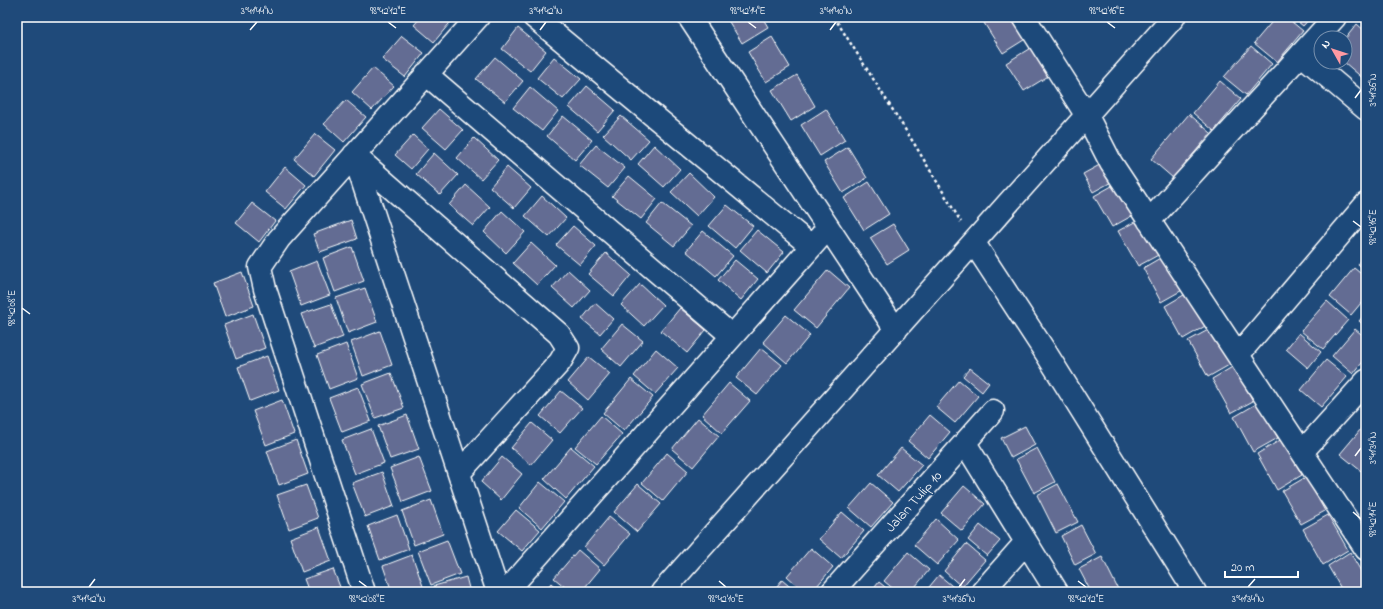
<svg xmlns="http://www.w3.org/2000/svg" width="1383" height="609" font-family="'Indie Flower',sans-serif">
  <rect width="100%" height="100%" fill="#1f4a7a"/>
  <filter id="ink" filterUnits="userSpaceOnUse"><feTurbulence type="fractalNoise" baseFrequency=".025" numOctaves="2"/><feDisplacementMap in="SourceGraphic" scale="8" xChannelSelector="R" yChannelSelector="G"/><feConvolveMatrix kernelMatrix="1 2 1 2 8 2 1 2 1" color-interpolation-filters="sRGB"/></filter>
  <g filter="url(#ink)">
    <path fill="#636c93" stroke="#fff" d="M421 17H453L454 18 434 42 414 25Z
      M726 17H762L768 27 742 43Z
      M993 17H1014L1027 38 1003 53 984 23Z
      M1276 17H1286L1303 31 1277 62 1254 43Z
      M1292 17H1311L1303 26Z
      M1357 24 1366 32V81L1344 62 1345 39Z
      M518 28 546 51 530 71 502 49Z
      M402 36 424 53 405 77 382 59Z
      M772 37 790 67 766 82 748 52Z
      M1251 46 1272 64 1246 95 1224 77Z
      M1032 47 1050 75 1024 91 1006 63Z
      M495 57 523 81 505 102 476 79Z
      M554 57 581 79 563 99 537 78Z
      M373 68 394 86 372 110 352 92Z
      M797 75 815 106 791 121 772 90Z
      M1220 81 1241 99 1214 131 1193 113Z
      M587 86 615 110 597 131 569 107Z
      M530 87 558 111 542 131 513 108Z
      M346 100 366 117 344 142 324 124Z
      M439 109 463 130 446 149 422 128Z
      M826 109 845 140 820 156 801 125Z
      M1189 114 1211 133 1173 178 1151 159Z
      M563 116 592 140 575 160 547 136Z
      M621 116 649 140 631 160 603 135Z
      M315 134 335 150 314 176 294 159Z
      M413 135 428 149 411 169 395 155Z
      M474 138 498 160 481 179 457 158Z
      M596 145 625 168 608 188 579 165Z
      M654 145 680 169 664 187 638 164Z
      M848 147 867 178 843 193 824 162Z
      M434 153 458 175 440 195 416 174Z
      M1107 161 1117 179 1093 192 1083 174Z
      M285 167 306 185 286 209 265 192Z
      M507 167 531 188 514 208 490 187Z
      M689 173 714 197 697 216 671 192Z
      M629 176 657 199 641 219 612 196Z
      M869 182 889 214 864 230 844 198Z
      M1119 182 1137 213 1112 227 1094 196Z
      M466 185 490 207 473 226 449 205Z
      M542 196 566 218 549 237 525 216Z
      M252 203 275 221 259 242 236 223Z
      M662 203 691 226 674 246 646 223Z
      M727 205 753 226 735 248 709 226Z
      M502 211 525 232 506 253 484 232Z
      M1142 218 1162 253 1138 266 1118 231Z
      M351 220 357 239 320 252 313 234Z
      M893 224 909 250 887 264 870 238Z
      M573 226 596 246 580 265 556 245Z
      M757 230 784 252 767 273 740 250Z
      M703 231 733 256 716 276 686 251Z
      M531 243 555 265 537 285 513 263Z
      M352 247 364 281 335 292 323 258Z
      M606 253 631 275 614 296 588 274Z
      M1167 254 1186 288 1161 302 1143 268Z
      M1366 255V271L1358 264Z
      M735 260 758 279 741 300 718 280Z
      M317 261 330 295 301 306 289 272Z
      M1354 268 1366 278V297L1351 315 1330 297Z
      M568 270 590 290 574 308 552 288Z
      M828 270 849 288 816 328 794 310Z
      M242 272 254 306 225 317 213 283Z
      M640 284 663 305 644 326 621 305Z
      M365 288 377 322 348 333 336 298Z
      M1189 292 1207 325 1183 339 1165 306Z
      M1327 301 1348 320 1323 349 1301 331Z
      M595 303 613 319 600 334 582 319Z
      M331 304 343 337 314 348 301 314Z
      M680 308 706 330 687 353 661 331Z
      M1366 313V327L1359 321Z
      M253 314 265 348 236 359 224 325Z
      M786 315 810 335 787 363 763 342Z
      M622 324 643 341 621 367 601 349Z
      M1210 329 1231 364 1208 377 1188 341Z
      M1355 329 1366 338V358L1353 374 1332 356Z
      M380 331 392 365 363 376 351 342Z
      M1299 333 1321 352 1308 368 1286 349Z
      M346 344 358 378 329 389 317 355Z
      M761 348 782 365 757 395 736 378Z
      M656 349 678 368 655 394 634 376Z
      M267 356 279 390 250 401 238 367Z
      M589 357 610 374 588 400 568 382Z
      M1326 360 1347 377 1321 407 1301 390Z
      M1234 366 1253 401 1231 413 1212 379Z
      M970 368 989 383 982 392 963 376Z
      M391 373 404 408 375 418 362 384Z
      M631 379 653 397 624 431 603 413Z
      M959 380 978 396 955 423 936 407Z
      M729 383 750 401 722 433 702 415Z
      M358 387 371 421 342 432 329 398Z
      M561 391 582 408 560 433 540 416Z
      M282 400 294 434 266 445 253 411Z
      M1258 403 1278 438 1253 452 1234 417Z
      M407 415 419 449 390 459 378 426Z
      M930 415 950 432 928 458 908 441Z
      M601 416 622 434 596 464 575 447Z
      M698 418 719 436 693 467 672 449Z
      M532 423 552 440 531 465 511 448Z
      M1366 423V465L1361 471 1340 454Z
      M1025 426 1035 445 1011 458 1001 438Z
      M371 429 384 463 355 474 342 440Z
      M1282 439 1302 475 1277 490 1257 454Z
      M296 440 308 474 279 485 267 451Z
      M571 447 594 466 566 499 544 479Z
      M901 448 922 465 898 492 878 475Z
      M1037 448 1055 482 1034 493 1016 459Z
      M667 453 688 471 663 501 642 483Z
      M419 457 432 491 403 502 390 468Z
      M502 457 522 474 501 500 481 482Z
      M382 472 394 506 365 517 352 483Z
      M1306 477 1325 511 1301 524 1282 491Z
      M540 482 564 502 542 528 519 508Z
      M871 483 893 502 871 527 849 508Z
      M638 484 661 504 637 532 614 512Z
      M1058 484 1078 522 1056 533 1037 495Z
      M306 485 318 518 289 529 277 495Z
      M964 486 985 504 962 531 941 513Z
      M431 500 443 534 414 545 402 511Z
      M516 510 540 530 522 551 498 531Z
      M842 512 864 531 841 558 819 539Z
      M397 515 409 549 380 560 368 526Z
      M1328 515 1348 550 1323 565 1303 529Z
      M609 517 630 534 604 565 584 547Z
      M936 519 959 540 937 565 914 545Z
      M980 525 1000 541 987 556 968 540Z
      M1081 525 1096 554 1075 565 1061 536Z
      M319 527 331 561 302 572 290 538Z
      M447 540 460 574 431 585 418 551Z
      M966 544 985 560 962 587 944 571Z
      M811 548 833 567 812 592H805L787 576Z
      M578 550 600 569 581 592H571L554 578Z
      M908 552 929 570 911 592H897L884 581Z
      M1350 552 1366 580V587L1356 592H1343L1328 566Z
      M412 555 424 589 417 592H392L383 566Z
      M1102 557 1119 591 1116 592H1091L1079 569Z
      M333 569 342 592H309L304 579Z
      M939 575 958 591V592H925Z
      M466 577 470 592H435L434 586Z
      M782 580 796 592H772Z
      M879 582 891 592H871Z
      M551 583 561 592H544Z"/>
    <g fill="none" stroke-linecap="round" stroke-linejoin="round">
      <g stroke="#fff" stroke-width="25">
        <path id="minor" d="M534 17 811 246
          M689 17 896 330
          M1024 17 1087 116 1111 163 1366 549
          M1301 54 1366 109
          M426 74 732 336
          M354 155 498 592
          M355 156 559 334 568 348 560 362 459 473
          M1149 221 1335 17
          M974 243 1046 353 1195 592
          M1238 355 1366 204
          M965 443 1057 592
          M1302 452 1366 381
          M364 592 265 289 260 267 279 239 478 17
          M506 592 828 228
          M662 592 1174 17
          M832 592 993 411
          M982 592 1026 542"/>
      </g>
      <path stroke="#fff" stroke-width="2.5" stroke-dasharray="3 3" stroke-linecap="butt" d="M834 17 915 145 961 222"/>
      <use href="#minor" stroke="#1f4a7a" stroke-width="22"/>
    </g>
  </g>
  <path fill="none" stroke="#fff" stroke-width="1.5" d="M388 22 396 28M748 22 756 28M1107 22 1115 28M250 30 257 22M540 30 546 22M830 30 836 22M1355 98 1361 90M1353 221 1361 227M22 308 30 314M1355 456 1361 448M1353 512 1361 519M359 581 367 587M719 581 726 587M1078 581 1086 587M89 587 95 579M959 587 965 579M1248 587 1255 579"/>
  <g text-anchor="middle" stroke-width="3.5" stroke-linejoin="round" paint-order="stroke">
    <g font-size="14" fill="#fff" stroke="#1f4a7a">
      <text transform="translate(913 501) rotate(-48)" y="5">Jalan Tulip 10</text>
    </g>
  </g>
  <rect width="1383" height="609" fill="none" stroke="#1f4a7a" stroke-width="44"/>
  <g transform="translate(1333 50) rotate(309)"><circle r="19" fill="#1f4a7a" stroke="#7992af"/>
  <path d="M0-3L7 15L0 10L-7 15Z" fill="#ff9aa2"/>
  <text y="-6" font-size="11" font-weight="bold" text-anchor="middle" fill="#ffffff">N</text>
  </g>
  <path d="M1225 571v6h73v-6" fill="none" stroke="#ffffff" stroke-width="2"/>
  <text x="1231" y="571" font-size="12" fill="#ffffff" stroke="#1f4a7a" stroke-width="3" paint-order="stroke">20 m</text>
  <rect x="22" y="22" width="1339" height="565" fill="none" stroke="#fff" stroke-width="1.5"/>
  <g font-size="10" text-anchor="middle" fill="#fff">
    <text x="257" y="14">3°41'44"N</text>
    <text x="388" y="14">98°42'12"E</text>
    <text x="546" y="14">3°41'42"N</text>
    <text x="748" y="14">98°42'14"E</text>
    <text x="836" y="14">3°41'40"N</text>
    <text x="1107" y="14">98°42'16"E</text>
    <text transform="translate(1372 90) rotate(-90)" y="4">3°41'36"N</text>
    <text transform="translate(1372 227) rotate(-90)" y="4">98°42'16"E</text>
    <text transform="translate(11 308) rotate(-90)" y="4">98°42'08"E</text>
    <text transform="translate(1372 448) rotate(-90)" y="4">3°41'34"N</text>
    <text transform="translate(1372 519) rotate(-90)" y="4">98°42'14"E</text>
    <text x="89" y="602">3°41'42"N</text>
    <text x="367" y="602">98°42'08"E</text>
    <text x="726" y="602">98°42'10"E</text>
    <text x="959" y="602">3°41'36"N</text>
    <text x="1086" y="602">98°42'12"E</text>
    <text x="1248" y="602">3°41'34"N</text>
  </g>
</svg>
